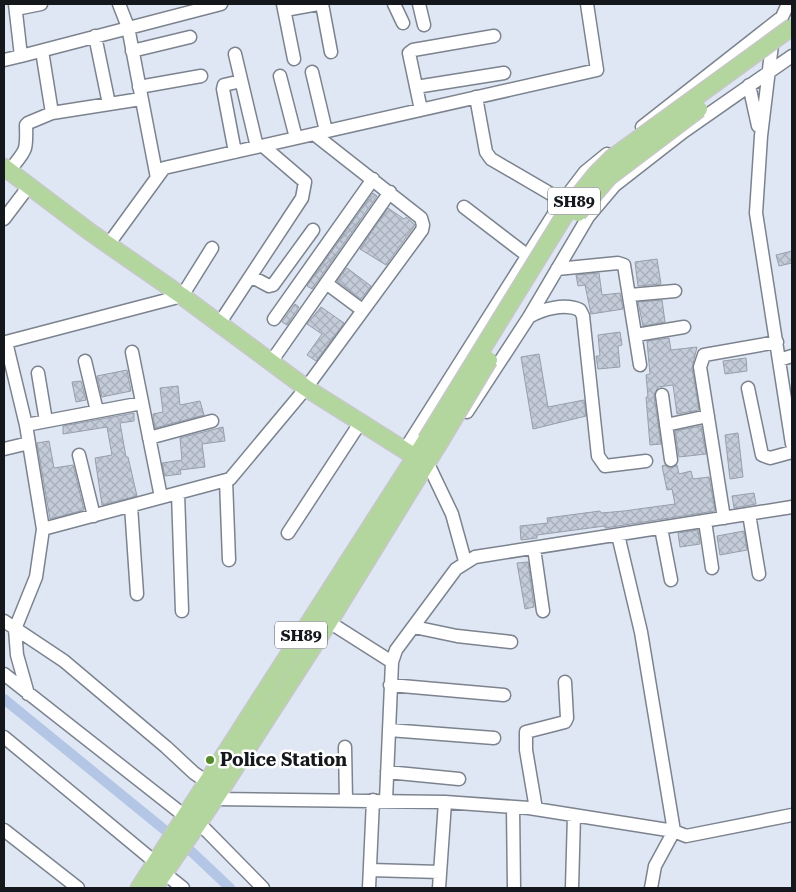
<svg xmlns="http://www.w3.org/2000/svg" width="796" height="892" font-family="'Roboto Serif',serif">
  <defs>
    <pattern id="building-cross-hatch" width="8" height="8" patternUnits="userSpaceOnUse" patternTransform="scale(1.25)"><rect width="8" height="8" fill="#c4ccd9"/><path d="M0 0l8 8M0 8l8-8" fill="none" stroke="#a8aeba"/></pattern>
  </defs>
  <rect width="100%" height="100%" fill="#dfe7f4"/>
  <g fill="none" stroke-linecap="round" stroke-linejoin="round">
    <path stroke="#b4c6e5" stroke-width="10" d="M4 699 193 853 230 888"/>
  </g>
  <path fill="url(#building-cross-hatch)" stroke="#979fab" d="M373 193 377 196 312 289 307 286Z
    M388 208 404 219 406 217 415 225 386 265 360 249Z
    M792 251V263L779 266 776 255Z
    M657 259 661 284 638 286 635 262Z
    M347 268 371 286 361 299 337 281Z
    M599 273 602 295 620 293 623 309 591 314 585 285 578 286 576 275Z
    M662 300 665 322 643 326 638 302Z
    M295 304 299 307 287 325 282 322Z
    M321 307 344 323 316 361 307 355 322 334 307 324Z
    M620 332 622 345 618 346 620 367 598 369 596 356H600L598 335Z
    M669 338 671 350 697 347 692 368 699 410 677 414 673 385 658 387 654 396 661 444 650 445 646 397H648L646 375 650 374 647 341Z
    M539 354 548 407 584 400 586 416 533 429 521 357Z
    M746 358 747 371 725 374 723 361Z
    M127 370 131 391 102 397 97 376Z
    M81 381 86 400 76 402 72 382Z
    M178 386 180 405 200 401 204 415 155 428 153 414 163 412 160 388Z
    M134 413V421L120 423 126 457H128L137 496 102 505 95 458 112 455 107 427 63 434V426Z
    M701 426 706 454 679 457 675 431Z
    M223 427 225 441 202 444 205 467 180 470 181 474 165 476 162 463 182 460 180 438Z
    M738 433 743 477 730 479 725 435Z
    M49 441 54 468 73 465 84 510 50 519 37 443Z
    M665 465 672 468 677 465 679 474 691 471 693 479 709 477 715 511 605 528V526L537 535V538L521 540 520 526 548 523 547 518 600 511 601 513 624 511 675 504 672 489 667 490 662 466Z
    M754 493 756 504 734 508 732 496Z
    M698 530 700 544 680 547 678 533Z
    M744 531 747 550 720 555 717 536Z
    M528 562 534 607 525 609 517 563Z"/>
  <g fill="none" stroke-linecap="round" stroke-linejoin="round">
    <g stroke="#7c838f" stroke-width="15">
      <path id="minor" d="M119 4 128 27 157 178
        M283 4 294 59
        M322 4 331 52
        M394 4 403 23
        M419 4 424 25
        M16 9 41 4
        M285 10 318 4
        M95 36 109 104
        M773 36 761 136 756 213 792 444
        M42 51 52 113
        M132 51 190 37
        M235 54 257 147
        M21 56 221 4
        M4 60 21 56 15 4
        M312 72 326 131
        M280 76 296 138
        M749 85 758 126
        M139 87 201 76
        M416 87 504 73
        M476 97 486 152 491 159 563 201
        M421 110 409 53 413 50 494 36
        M642 127 782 17 788 4
        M235 152 223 89 224 85 241 81
        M9 171C26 150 27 152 26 125L28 123 52 113 141 99
        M464 207 528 256
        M4 219 29 186
        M108 245 164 168 597 70 587 4
        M557 269 618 263 624 265 640 365
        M252 277 269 286 273 285 313 230
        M326 283 361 309
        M630 295 675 291
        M529 317C542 309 565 303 580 310L583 316 598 456 605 466 646 461
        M274 319 373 179
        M219 324 302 198 305 182 263 146
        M636 335 684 327
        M132 352 161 497
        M779 360 792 356
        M85 361 97 411
        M271 362 390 192
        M38 373 46 421
        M748 388 762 455 770 458 792 452
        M662 395 671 460
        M142 403 26 425 6 342 182 296 212 248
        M467 412 529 317 588 217 615 185 683 132 792 56
        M26 425 43 529 36 577 15 629 17 655 28 694
        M666 425 708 416
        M149 438 212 421
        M4 449 29 443
        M404 451 559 206 585 172 607 154
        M79 455 94 516
        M430 468 452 514 465 561
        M226 480 229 560
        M178 493 182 611
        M131 506 137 594
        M749 514 759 574
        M724 518 700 367 704 355 777 342
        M705 521 712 568
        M661 528 671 580
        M43 529 230 479 306 388 422 230 423 225 421 218 314 134
        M288 533 360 423
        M618 535 641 632 674 831 655 866 651 888
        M534 548 543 611
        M4 621 64 661 166 747 194 773 207 782 215 799 445 802 529 808 674 831 686 836 792 815
        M329 622 392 662
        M414 627 457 636 511 642
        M4 674 186 817
        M390 685 504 695
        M389 730 494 738
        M4 737 155 862
        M345 747 346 800
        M387 772 459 779
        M386 800 392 662 396 650 456 569 475 557 792 507
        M513 807 514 888
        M536 809 526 750V732L565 722 567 718 565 682
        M198 822 263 888
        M4 830 78 888
        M370 870 440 872
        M164 873 183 888
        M369 888 373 800
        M439 888 445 802
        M572 888 574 815"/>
    </g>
    <g stroke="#c7c7c8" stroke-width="19">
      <path id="major" d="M4 167 90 232 182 296 306 388 425 463
        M139 888 426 440
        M154 888 215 799 329 622 438 445"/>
    </g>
    <use href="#minor" stroke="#fff" stroke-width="12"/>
    <use href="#major" stroke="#b3d69e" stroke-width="16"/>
    <g stroke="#c7c7c8" stroke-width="19" stroke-linecap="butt">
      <path id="major-bridge" d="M578 213 609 177 699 109
        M426 440 571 205 596 174 612 158 792 27
        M438 445 489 360"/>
    </g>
    <use href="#major-bridge" stroke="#b3d69e" stroke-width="16"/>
  </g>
  <circle fill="#528c2a" stroke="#fff" stroke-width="2" cx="210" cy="760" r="5"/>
  <g text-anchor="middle" stroke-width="5" stroke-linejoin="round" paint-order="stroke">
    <g fill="#fff" stroke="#5a5d5f" stroke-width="1">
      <rect x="548" y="187.5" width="52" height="27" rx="4"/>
      <rect x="275" y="621.5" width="52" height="27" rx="4"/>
    </g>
    <g font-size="16" font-weight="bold" fill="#14171b">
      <text x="574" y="207">SH89</text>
      <text x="301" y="641">SH89</text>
    </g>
    <g font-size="18" font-weight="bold" fill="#14171b" stroke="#fff" text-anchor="start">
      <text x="220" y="766">Police Station</text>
    </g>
  </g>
  <rect width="796" height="892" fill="none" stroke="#14171b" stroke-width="10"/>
</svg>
